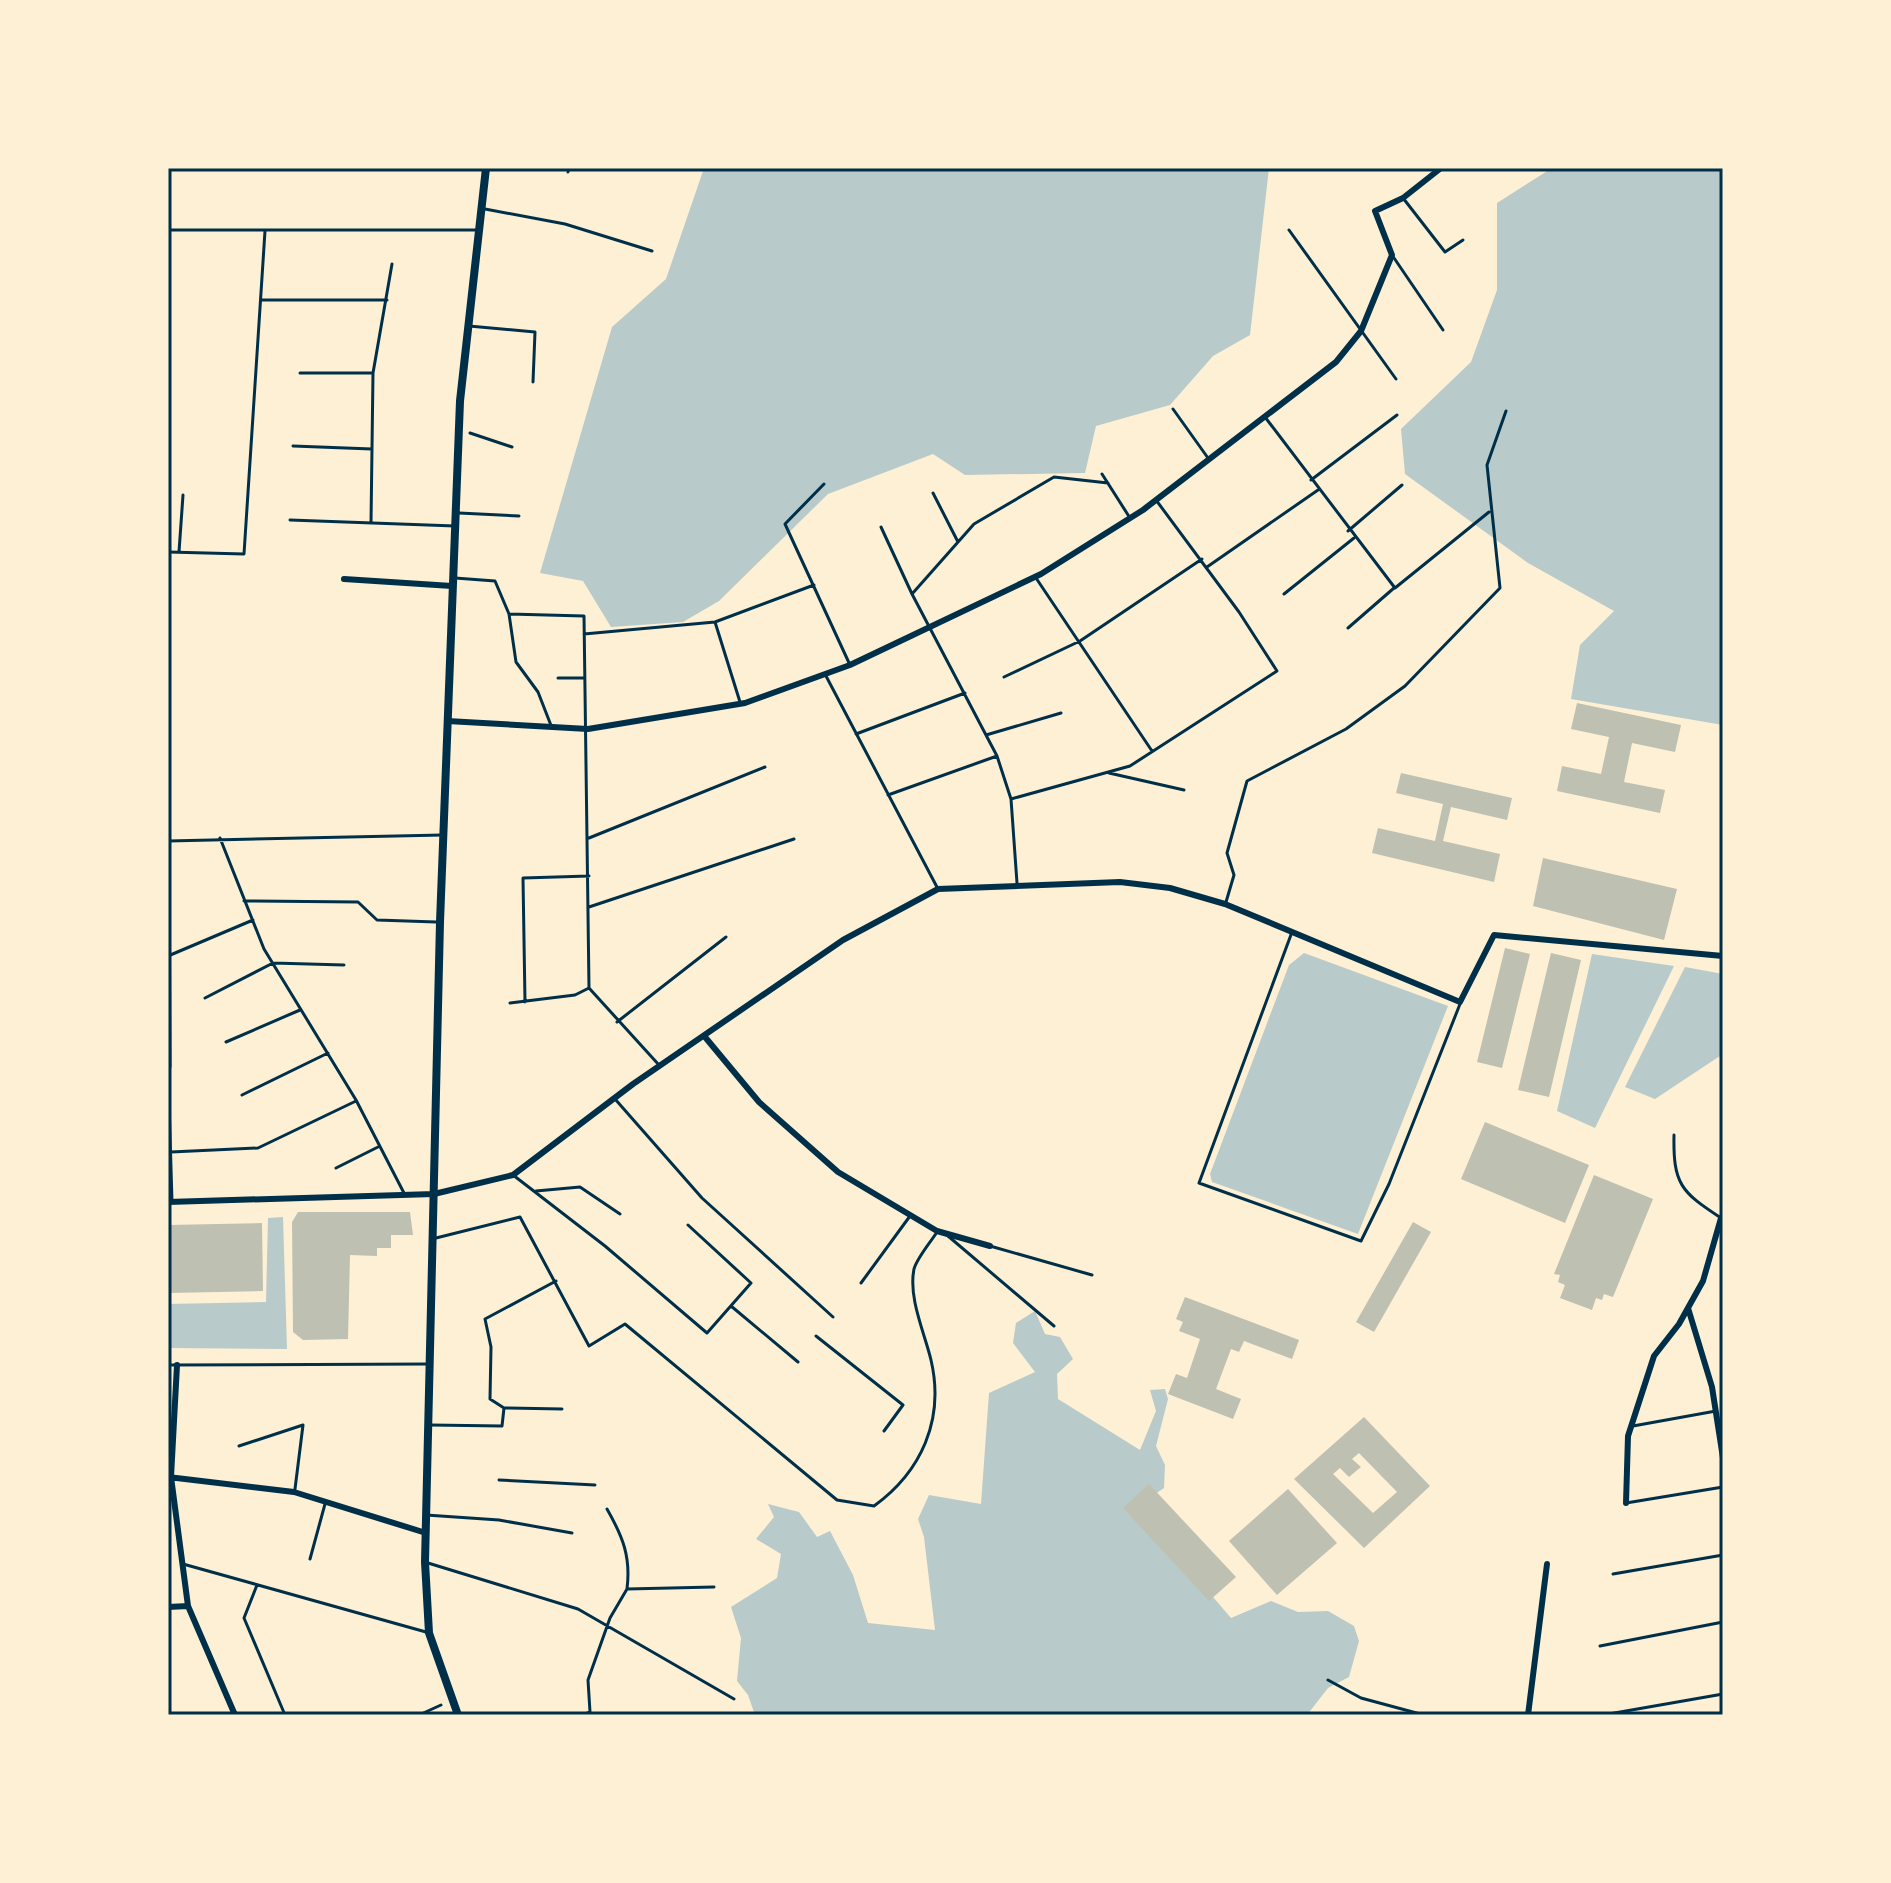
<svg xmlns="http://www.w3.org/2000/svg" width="1891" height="1883" font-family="Lato,sans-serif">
  <rect width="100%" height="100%" fill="#fdf0d5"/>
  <path fill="#b9caca" d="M704 168H1269L1250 335 1213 356 1170 405 1096 426 1085 473 965 475 933 454 828 494 719 601 683 622 611 627 583 581 540 573 612 327 666 279Z
    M1552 168H1723V725L1571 699 1580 645 1614 611 1528 563 1405 474 1401 429 1471 362 1497 290V203Z
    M1304 953 1448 1006 1358 1234 1212 1182 1210 1174 1289 965Z
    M1592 954 1674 966 1595 1128 1557 1111Z
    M1685 967 1723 974V1054L1655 1099 1625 1087Z
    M283 1217 287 1349 168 1348V1304L266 1302 268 1218Z
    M1035 1311 1045 1334 1060 1337 1073 1359 1057 1374 1058 1399 1140 1450 1156 1411 1150 1390 1165 1389 1168 1399 1156 1446 1165 1465 1164 1488 1136 1507 1231 1618 1271 1601 1298 1612 1328 1611 1354 1626 1359 1641 1349 1677 1328 1688 1307 1715H755L748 1695 737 1681 741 1638 731 1607 777 1578 781 1554 756 1539 774 1517 768 1504 799 1512 817 1537 830 1531 853 1575 868 1623 935 1630 924 1537 918 1519 929 1495 981 1504 989 1393 1035 1372 1013 1343 1016 1323Z"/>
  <path fill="#bec0b2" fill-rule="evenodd" d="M1577 703 1681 725 1675 752 1632 743 1624 782 1665 790 1660 813 1557 791 1562 766 1601 774 1609 737 1571 729Z
    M1401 773 1512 798 1507 820 1451 807 1443 841 1500 854 1494 882 1372 853 1378 828 1435 841 1443 804 1396 793Z
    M1543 858 1677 889 1664 940 1533 906Z
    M1505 948 1530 954 1502 1068 1477 1062Z
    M1551 953 1581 960 1549 1097 1518 1090Z
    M1485 1122 1589 1165 1565 1223 1461 1179Z
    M1594 1175 1653 1199 1613 1297 1604 1294 1602 1300 1596 1298 1592 1310 1560 1298 1565 1285 1558 1282 1560 1275 1554 1274Z
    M298 1212H410L413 1235H391V1248H377V1256L350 1255 348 1339 303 1340 293 1332 292 1222Z
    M1413 1222 1431 1232 1374 1332 1356 1322Z
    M262 1223 263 1291 168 1293V1225Z
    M1185 1297 1299 1340 1292 1359 1244 1341 1239 1352 1231 1349 1216 1389 1241 1399 1233 1419 1168 1394 1176 1374 1187 1378 1200 1339 1179 1331 1183 1322 1176 1319Z
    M1364 1417 1430 1486 1364 1548 1294 1479ZM1359 1453 1397 1492 1373 1513 1333 1474 1340 1468 1349 1477 1361 1467 1352 1459Z
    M1149 1484 1236 1577 1209 1601 1123 1508Z
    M1288 1489 1337 1543 1277 1595 1229 1541Z"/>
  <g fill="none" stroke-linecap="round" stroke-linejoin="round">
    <path stroke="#003049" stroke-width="3" d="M470 433 512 447
      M1328 1680 1361 1698 1424 1715
      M419 1715 441 1705"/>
    <path stroke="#003049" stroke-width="3" d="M568 172 569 168
      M1403 198 1445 252 1463 240
      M485 209 565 224 652 251
      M168 230H476
      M1289 230 1396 379
      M1392 255 1443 330
      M261 300H387
      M469 326 535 332 533 382
      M300 373H373
      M1173 409 1208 458
      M1265 417 1395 588 1489 512
      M293 446 372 449
      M1102 474 1130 518
      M1311 480 1397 415
      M824 484 785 524 850 665
      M933 493 958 542
      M459 513 519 516
      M290 520 455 526
      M371 523 373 373 392 264
      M881 527 912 594 997 756 1011 799 1017 883
      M1348 531 1402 485
      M168 552 244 554 265 231
      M179 552 183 495
      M1207 567 1318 490
      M455 578 495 581 509 614 516 662 538 692 552 728
      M1036 578 1152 751
      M912 594 974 524 1054 477 1108 483
      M1284 594 1354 538
      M509 614 584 616 589 988 659 1065
      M715 622 740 702
      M1348 628 1394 588
      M584 634 715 622 814 585
      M826 676 938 889
      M1004 677 1080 641 1202 559
      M558 678H584
      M856 734 965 693
      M986 735 1061 713
      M1109 773 1184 790
      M888 795 997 756
      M1011 799 1130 766 1277 671 1239 612 1156 500
      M220 838 264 949 356 1100 405 1195
      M589 838 765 767
      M168 841 443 835
      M169 841 170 1067
      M244 901 358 902 377 920 436 922
      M1226 902 1234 875 1227 853 1247 781 1346 729 1405 686 1500 588 1487 465 1506 411
      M589 907 794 839
      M1292 932 1199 1183 1361 1241 1389 1184 1460 1004
      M168 956 253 920
      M205 998 273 963 344 965
      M525 1002 523 878 589 876
      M510 1003 575 995 589 988
      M617 1022 726 937
      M226 1042 300 1010
      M168 1067 172 1202
      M242 1095 328 1053
      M615 1099 702 1198 833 1317
      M1674 1135C1673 1184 1681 1192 1721 1218
      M171 1152 258 1148 356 1101
      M336 1168 378 1147
      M513 1175 605 1246 707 1333 751 1283 688 1225
      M536 1191 580 1187 620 1214
      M948 1236 1054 1326
      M436 1238 520 1217 589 1346 625 1324 837 1500 874 1506C921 1472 945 1420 931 1360 925 1334 908 1298 914 1269 917 1258 930 1243 937 1232
      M990 1246 1092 1275
      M861 1283 910 1216
      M731 1306 798 1362
      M816 1336 903 1405 884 1431
      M168 1365 429 1364
      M504 1408 490 1399 491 1347 485 1319 556 1281
      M430 1425 502 1426 504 1408 562 1409
      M1633 1426 1716 1411
      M239 1446 303 1425 295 1489
      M499 1480 595 1485
      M1626 1503 1723 1487
      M607 1509C623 1537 631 1557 627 1589
      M426 1515 499 1520 572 1533
      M310 1559 325 1504
      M428 1563 578 1609 734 1699
      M183 1564 426 1632
      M1613 1574 1723 1555
      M257 1585 244 1618 285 1715
      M1600 1646 1723 1622
      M583 1715 590 1712 588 1680 610 1618 627 1589 714 1587
      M1603 1715 1723 1694"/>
    <path stroke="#003049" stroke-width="6" d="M344 579 452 586
      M447 721 588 729 745 703 850 665 1041 574 1143 510 1336 362 1361 331 1392 255 1375 211 1403 198 1441 168
      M705 1037 759 1102 838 1172 937 1231 990 1246
      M168 1202 434 1194 513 1175 633 1084 843 940 938 889 1120 882 1170 888 1225 904 1460 1002 1494 935 1723 956
      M1688 1308 1712 1387 1723 1458
      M168 1477 294 1492 426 1533
      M1626 1503 1628 1436 1654 1356 1679 1324 1703 1281 1721 1218
      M188 1606 235 1715
      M168 1607 188 1606 171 1477 177 1365
      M1528 1715 1547 1564"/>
    <path stroke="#003049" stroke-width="8" d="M458 1715 429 1633 425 1562 440 922 460 401 486 168"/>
  </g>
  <rect width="1891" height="1883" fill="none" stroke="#fdf0d5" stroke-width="340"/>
  <rect x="170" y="170" width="1551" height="1543" fill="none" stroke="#003049" stroke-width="3"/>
</svg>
